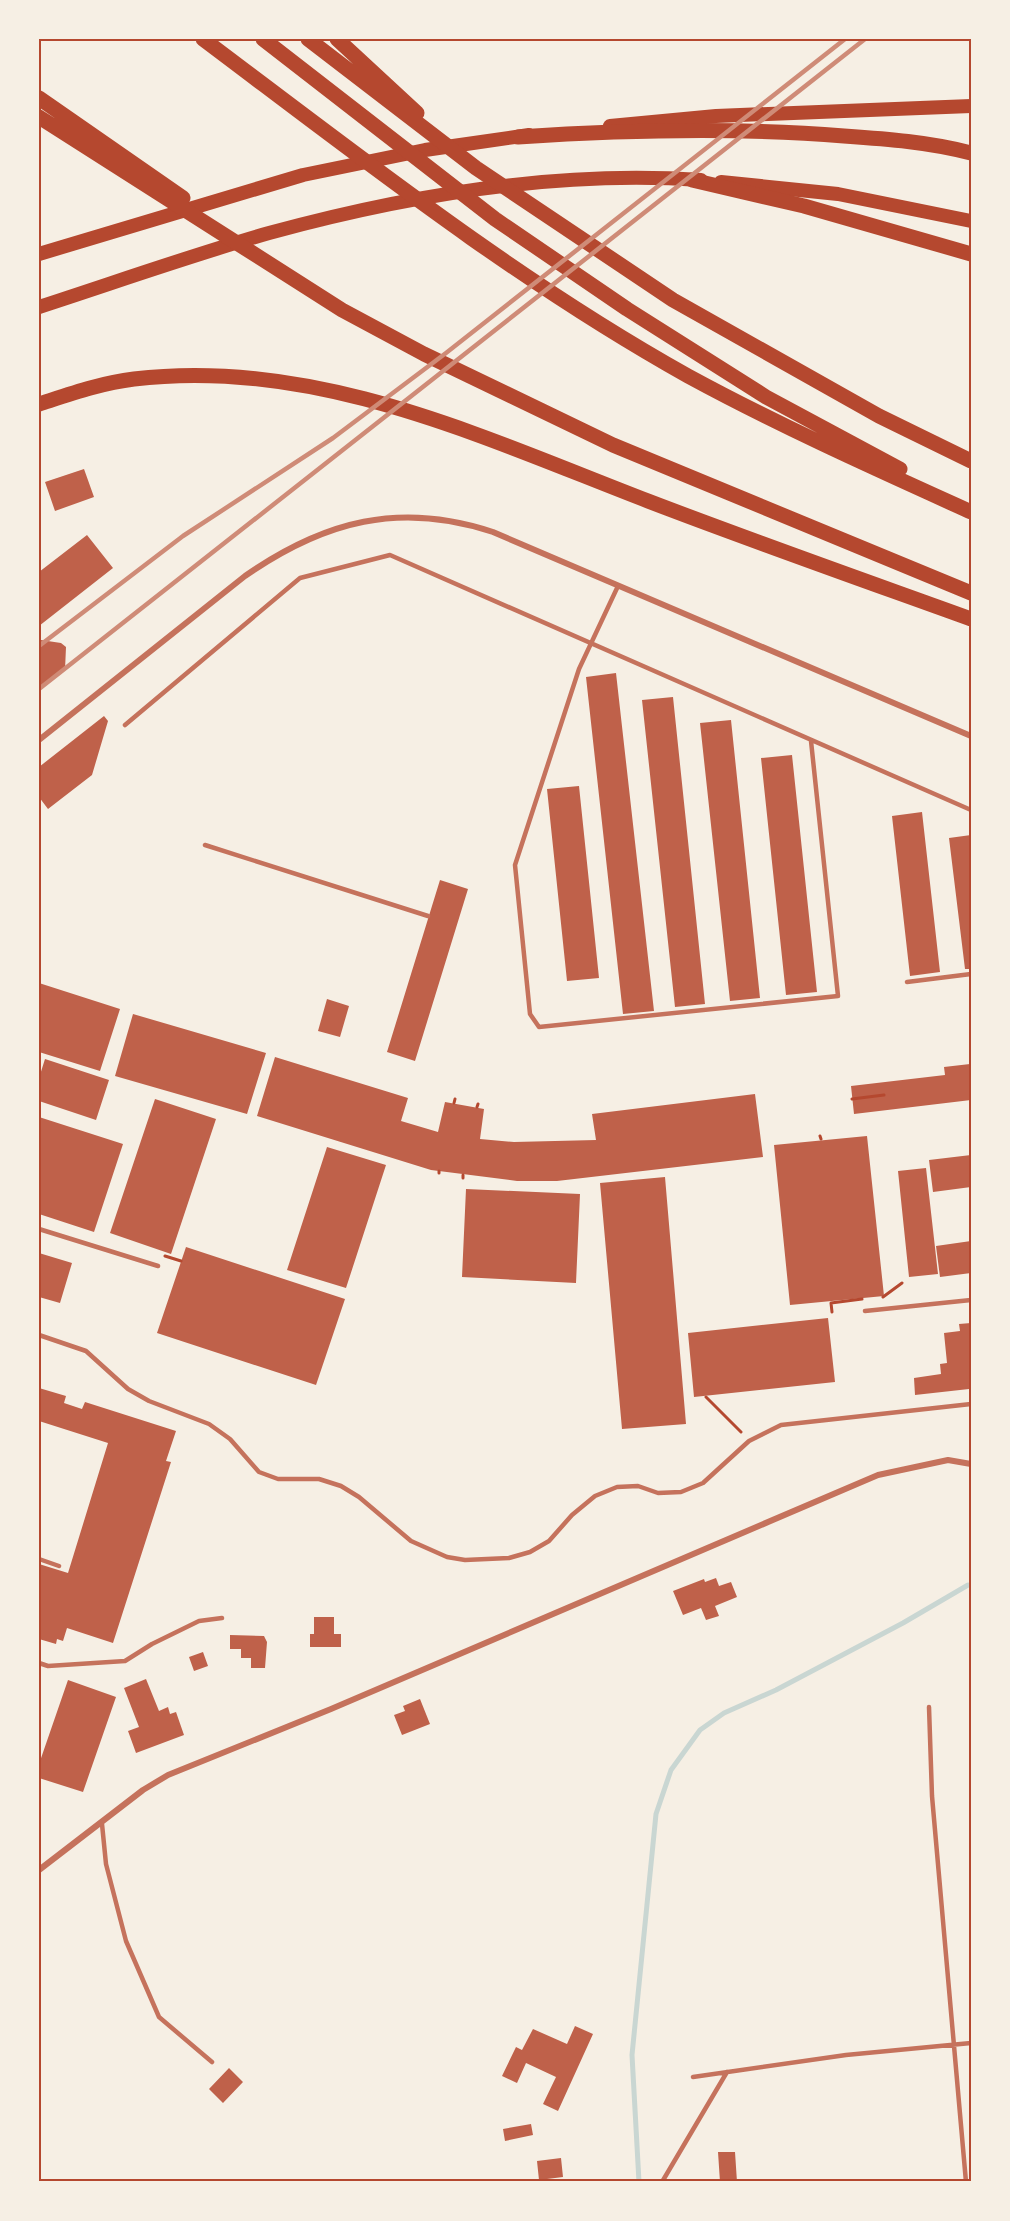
<svg xmlns="http://www.w3.org/2000/svg" width="1010" height="2221" font-family="'Archivo Narrow',sans-serif">
  <rect width="100%" height="100%" fill="#f6efe4"/>
  <g fill="none" stroke-linecap="round" stroke-linejoin="round">
    <path stroke="#c9d6d2" stroke-width="5" d="M639 2182 632 2055 656 1814 671 1770 700 1730 724 1713 776 1690 903 1623 968 1585"/>
  </g>
  <path fill="#bf614a" d="M84 469 94 497 55 511 45 482Z
    M87 535 113 568 39 626V572Z
    M41 640 61 643 66 647 65 670 39 691Z
    M616 673 654 1011 623 1014 586 677Z
    M673 697 705 1004 675 1007 642 700Z
    M104 716 108 721 92 775 48 809 39 797V767Z
    M731 720 760 998 730 1001 700 723Z
    M792 755 817 992 786 995 761 758Z
    M579 786 599 978 567 981 547 789Z
    M922 812 940 972 910 976 892 816Z
    M971 835V969H965L949 838Z
    M440 880 468 889 415 1061 387 1052Z
    M39 983 120 1009 100 1071 39 1052Z
    M327 999 349 1006 340 1037 318 1031Z
    M133 1014 266 1053 247 1114 115 1076Z
    M275 1057 408 1098 401 1121 438 1132 445 1102 484 1109 480 1139 514 1142 596 1140 592 1114 755 1094 763 1157 557 1181H517L431 1170 257 1116Z
    M45 1059 109 1080 96 1120 39 1101V1078Z
    M970 1064 971 1100 854 1114 851 1086 945 1075 944 1067Z
    M155 1099 216 1119 171 1254 110 1233Z
    M39 1117 123 1144 94 1232 39 1214Z
    M867 1136 884 1296 790 1305 774 1145Z
    M327 1147 386 1165 346 1288 287 1270Z
    M971 1155V1187L933 1192 929 1160Z
    M926 1168 938 1274 909 1277 898 1171Z
    M665 1177 686 1424 622 1429 600 1183Z
    M466 1189 580 1194 576 1283 462 1277Z
    M971 1241V1273L940 1277 936 1246Z
    M186 1247 345 1299 316 1385 157 1333Z
    M39 1253 72 1263 60 1303 39 1297Z
    M828 1318 835 1382 694 1397 688 1333Z
    M971 1323 969 1389 915 1395 914 1378 941 1374 940 1364 947 1363 944 1333 960 1331 959 1324Z
    M39 1388 66 1396 64 1403 82 1409 85 1402 176 1431 166 1461 171 1462 113 1643 67 1628 63 1641 57 1639 56 1644 39 1639V1564L68 1573 108 1443 39 1421Z
    M716 1578 719 1586 731 1582 737 1597 715 1606 719 1616 706 1620 701 1608 683 1615 673 1591 704 1579 705 1582Z
    M314 1617H334V1634H341V1647H310V1634H314Z
    M230 1635 264 1636 267 1642 265 1668H251V1658H241V1649H230Z
    M203 1652 208 1666 194 1671 189 1657Z
    M146 1679 159 1711 168 1707 170 1714 176 1712 184 1735 136 1753 128 1731 139 1727 124 1688Z
    M68 1680 116 1697 83 1792 39 1778V1764Z
    M420 1699 430 1724 402 1735 394 1715 405 1711 403 1706Z
    M575 2026 593 2034 558 2111 543 2104 556 2077 526 2063 517 2083 502 2076 516 2047 522 2050 533 2029 567 2044Z
    M229 2068 243 2082 223 2103 209 2089Z
    M531 2124 533 2135 505 2141 503 2129Z
    M718 2152H735L737 2182H720Z
    M561 2158 563 2177 539 2180 537 2161Z"/>
  <g fill="none" stroke-linecap="round" stroke-linejoin="round">
    <path stroke="#b5482f" stroke-width="3" d="M852 1099 884 1095
      M454 1103 455 1099
      M477 1107 478 1104
      M820 1136 821 1139
      M439 1173V1171
      M463 1178V1175
      M165 1256 181 1261
      M883 1297 902 1283
      M832 1312 831 1303 862 1299
      M706 1397 741 1432"/>
    <path stroke="#c5725c" stroke-width="4.5" d="M618 586 579 669 515 865 530 1014 539 1027 838 996 811 741
      M125 725 300 578 390 555 971 810
      M205 845 428 916
      M907 982 971 974
      M39 1229 158 1266
      M865 1311 971 1300
      M39 1335 86 1351 128 1389 149 1401 209 1424 230 1439 259 1472 278 1479H319L341 1486 359 1497 411 1541 447 1557 465 1560 509 1558 530 1552 549 1541 572 1515 595 1496 617 1487 638 1486 658 1493 681 1492 703 1483 749 1441 781 1425 971 1404
      M39 1559 59 1566
      M39 1663 48 1666 125 1661 152 1644 199 1621 222 1618
      M929 1707 932 1796 966 2182
      M102 1824 106 1864 126 1941 159 2017 212 2062
      M693 2077 846 2055 971 2043
      M662 2182 727 2072"/>
    <path stroke="#c5725c" stroke-width="6" d="M39 740 245 576C324 521 400 501 493 532L971 736
      M39 1870 143 1790 168 1775 331 1709 878 1475 948 1460 971 1464"/>
    <path stroke="#b5482f" stroke-width="14" d="M610 126 716 116 971 106
      M721 182 838 194 971 221
      M39 254 303 175 425 150 529 135
      M39 307C116 282 192 255 269 233 408 195 558 170 701 180"/>
    <path stroke="#b5482f" stroke-width="15" d="M203 39C360 157 516 280 688 376 780 426 876 469 971 512
      M263 39 495 219 627 309 766 397 900 469
      M308 39 476 168 673 300 879 416 971 461
      M337 39 417 113
      M39 98 183 198
      M39 117 342 310 424 354 613 445 971 593
      M518 137C627 130 736 127 844 136 887 139 929 142 971 153
      M692 180 804 206 971 254
      M39 404C70 394 101 383 134 379 315 357 484 438 648 501 755 542 863 580 971 619"/>
    <path stroke="#cf8b77" stroke-width="4.5" d="M39 646 183 536 333 438 446 353 845 39
      M39 689 865 39"/>
  </g>
  <rect width="1010" height="2221" fill="none" stroke="#f6efe4" stroke-width="81"/>
  <rect x="40" y="40" width="930" height="2140" fill="none" stroke="#b5482f" stroke-width="2"/>
</svg>
